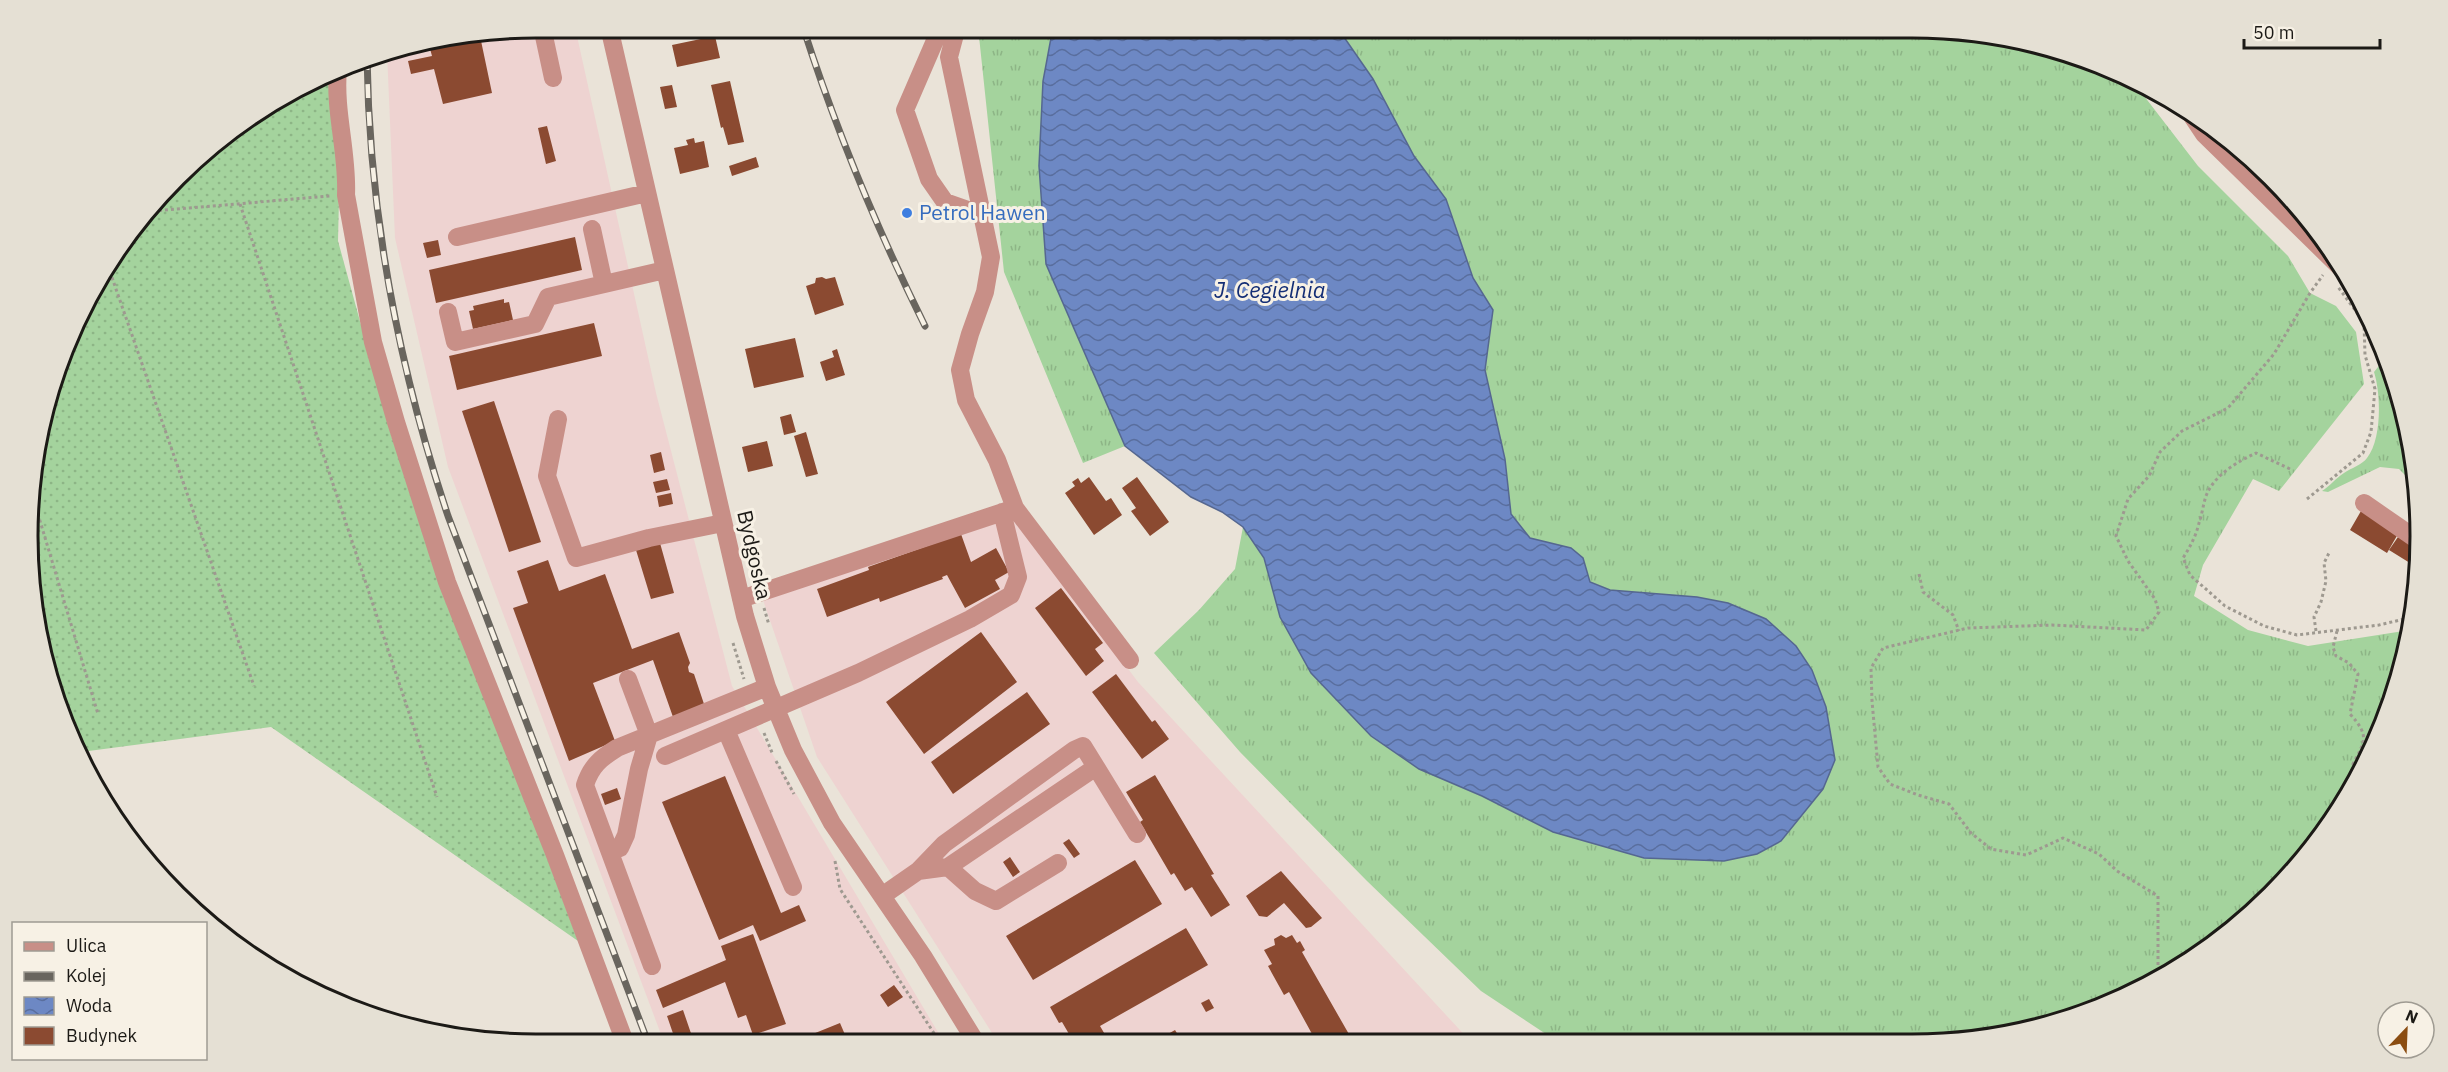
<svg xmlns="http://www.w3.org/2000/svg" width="2448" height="1072" font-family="'IBM Plex Sans',sans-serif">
  <defs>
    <pattern id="grass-tufts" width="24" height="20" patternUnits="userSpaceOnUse" patternTransform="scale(1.5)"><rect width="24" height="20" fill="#a4d39d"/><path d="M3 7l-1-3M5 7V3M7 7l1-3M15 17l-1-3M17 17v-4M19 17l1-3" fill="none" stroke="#8db586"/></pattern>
    <pattern id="garden-dots" width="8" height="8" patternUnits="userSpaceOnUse" patternTransform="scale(1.5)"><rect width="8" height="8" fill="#a4d39d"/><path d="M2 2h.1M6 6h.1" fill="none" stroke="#8db586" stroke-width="1.8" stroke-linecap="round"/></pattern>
    <pattern id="water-waves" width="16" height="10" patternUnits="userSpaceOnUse" patternTransform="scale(1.5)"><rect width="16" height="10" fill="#6d88c4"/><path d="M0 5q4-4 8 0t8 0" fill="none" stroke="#596e9e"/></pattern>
  </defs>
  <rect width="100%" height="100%" fill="#eae3d8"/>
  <path fill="#eed3d1" d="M536 27H575L656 393 732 686 945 1044 665 1045 448 467 395 238 387 52Z
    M1011 514 1138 682 1471 1042 999 1044 817 757 763 600Z"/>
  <path fill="url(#grass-tufts)" d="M978 27H1053L1043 81 1039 166 1046 264 1125 446 1083 463 1004 272Z
    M1337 27H1912L2076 54 2131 79 2198 166 2288 256 2310 293 2336 306 2356 332 2364 384 2279 491 2253 479 2203 565 2194 596 2248 630 2308 646 2410 630 2394 700 2316 846 2222 940 2107 1006 1979 1041 1558 1042 1481 991 1367 881 1240 752 1154 653 1199 610 1235 569 1243 527 1264 557 1280 617 1311 673 1371 736 1419 769 1482 796 1724 861 1757 854 1781 841 1823 789 1766 619 1728 603 1697 597 1610 590 1590 582 1571 548 1530 538 1511 514 1505 459 1485 370 1493 310 1473 278 1446 199 1414 156 1373 79Z
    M2386 357 2404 405 2420 503 2419 530 2416 523 2419 501 2415 485 2399 469 2380 467 2328 492 2322 491C2330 486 2336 478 2344 473 2351 468 2362 465 2367 458 2382 439 2381 394 2374 372Z"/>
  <path fill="url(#garden-dots)" d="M342 68 338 241 392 438 578 941 271 727 81 752 37 635 27 536 37 437 95 282 201 153 282 95Z"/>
  <path fill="url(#water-waves)" stroke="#556790" stroke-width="1.5" d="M1053 27H1337L1373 79 1414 156 1446 199 1473 278 1493 310 1485 370 1505 459 1511 514 1530 538 1571 548 1583 558 1590 582 1610 590 1697 597 1728 603 1766 619 1796 646 1812 670 1826 707 1835 760 1823 789 1781 841 1757 854 1724 861 1644 858 1553 832 1482 796 1419 769 1371 736 1311 673 1280 617 1264 558 1243 527 1222 512 1191 497 1125 446 1046 264 1039 166 1043 81Z"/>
  <path fill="#8b4a31" d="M480 36 492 93 443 104 434 69 411 74 408 61 432 56 429 45Z
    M715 36 720 58 677 67 672 45Z
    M730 81 744 142 728 145 723 127 721 128 711 85Z
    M672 85 677 107 665 109 660 87Z
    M547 126 556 161 546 164 538 128Z
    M694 138 695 143 704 141 709 167 680 174 674 148 688 145 686 140Z
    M756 157 759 167 732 176 729 166Z
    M575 237 582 270 436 303 429 270Z
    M438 240 441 255 427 258 423 243Z
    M822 277 826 279 835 277 844 305 815 315 806 286 815 283 816 278Z
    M504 299V303L509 302 513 320 473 329 469 311 474 310 473 306Z
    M594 323 602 356 457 390 449 356Z
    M795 338 804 377 754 388 745 349Z
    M837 349 845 375 826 381 820 362 834 357 832 351Z
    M494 401 541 542 509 552 462 411Z
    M791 414 796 432 784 435 780 417Z
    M806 432 818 474 806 477 794 436Z
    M767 441 773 466 748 472 742 447Z
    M661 452 665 470 654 473 650 455Z
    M1089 477 1106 501 1111 498 1122 515 1094 535 1065 493 1075 486 1072 482 1078 478 1081 483Z
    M1137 477 1169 522 1150 536 1131 511 1136 508 1122 488Z
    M667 479 670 490 656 493 653 482Z
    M671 493 673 504 659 507 657 496Z
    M2361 511 2398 534 2387 553 2350 530Z
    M961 534 971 562 996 548 1009 572 995 580 1000 589 965 608 947 575 942 577 943 579 880 602 879 598 827 617 817 589 869 570 868 567Z
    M2398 537 2418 549V568L2389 550Z
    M660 543 674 593 651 599 636 550Z
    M548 560 559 591 605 574 632 649 679 632 690 663 688 667 689 672 694 674 704 704 673 717 653 660 593 683 615 741 569 761 513 608 528 603 517 571Z
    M1061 588 1103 643 1095 649 1104 661 1086 676 1035 608Z
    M981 632 1017 682 924 754 886 702Z
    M1116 674 1152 722 1155 720 1169 739 1142 759 1092 692Z
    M1027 692 1050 724 953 794 931 762Z
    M1155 775 1214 874 1211 875 1230 905 1211 917 1192 887 1185 891 1174 873 1171 875 1140 822 1143 820 1126 792Z
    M725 776 781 913 799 905 806 921 760 941 753 925 719 940 662 802Z
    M617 788 621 799 605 805 601 794Z
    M1069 839 1080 854 1074 858 1063 843Z
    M1010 857 1020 872 1013 877 1003 862Z
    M1135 860 1162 904 1033 980 1006 936Z
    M1281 871 1322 918 1311 927 1306 928 1284 903 1267 917 1259 916 1246 896Z
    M1186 928 1208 965 1100 1026 1110 1043H1071L1067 1036 1069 1034 1062 1022 1059 1023 1050 1007Z
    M753 934 786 1024 753 1035 746 1015 738 1018 725 982 663 1008 656 990 726 960 721 946Z
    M1281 935 1286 938 1292 935 1297 943 1300 941 1305 950 1302 952 1354 1043H1317L1289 992 1284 995 1268 966 1272 964 1264 950 1275 945 1274 939Z
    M894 985 903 997 888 1007 880 995Z
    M1209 999 1214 1008 1206 1012 1201 1003Z
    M683 1010 695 1045H677L667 1016Z
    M840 1023 849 1044H788Z
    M1175 1030 1183 1043H1164L1161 1038Z
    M1441 1033 1448 1042H1427Z"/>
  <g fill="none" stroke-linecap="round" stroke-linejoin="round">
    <path stroke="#9e9990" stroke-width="3" stroke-dasharray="3 3" stroke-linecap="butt" d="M240 204 437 797
      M153 211 330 196
      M108 266 254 686
      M2290 469 2256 453C2237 462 2214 475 2206 496 2203 505 2202 515 2199 523 2196 536 2190 547 2183 558L2190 575 2225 606 2264 626 2297 635 2379 625 2413 617
      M31 491 98 714
      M2307 499 2363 453 2371 432 2375 389 2365 355 2364 322 2338 287
      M1919 574 1923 592 1953 615 1959 631
      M764 608 769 625
      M2316 631 2314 617 2321 602 2326 581 2324 563 2330 551
      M2337 631 2333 647 2336 656 2349 663 2358 674 2350 714C2370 736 2365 741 2353 764L2356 770
      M733 643 744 679
      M764 733 773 755
      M776 761 794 794
      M835 861 840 889 941 1044
      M2158 977V896L2117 871 2099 854 2063 838 2026 855 1991 849 1971 833 1949 804 1918 795 1890 784 1878 767 1872 701 1871 668 1883 648 1968 628 2052 625 2146 630 2159 612 2155 599 2128 561 2116 536 2128 499 2149 476 2160 452 2182 431 2228 408 2274 354 2310 293 2323 275"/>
    <path stroke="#c88f87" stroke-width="18" d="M542 27 553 78
      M609 27 745 616 767 687 793 750 832 823 923 956 977 1044
      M940 29 905 110 929 179 945 202 982 215
      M338 70C334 111 348 153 346 195L373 342 396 422 447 582 555 855 626 1045
      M2188 110 2204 134 2343 270
      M592 229 604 284
      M457 237 647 193
      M448 312 455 342 535 324 548 297 665 270
      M558 419 547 476 576 558 649 538 723 523
      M2364 503 2419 541
      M1015 508 1130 660
      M741 599 1015 508 997 460 966 400 960 370 970 334 985 292 991 257 949 57 957 27
      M726 730 793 887
      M665 756 858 673 970 619 1011 595 1018 577 1002 512
      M610 852 620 848 626 835 639 769 649 735 628 679
      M948 867 975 891 996 901 1058 863
      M918 871 944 844 1074 750 1083 746 1096 767
      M882 896 918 871 948 867 1096 767 1137 834
      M652 966 585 785C591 766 601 758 617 748L767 687"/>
    <g stroke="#69655e" stroke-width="7">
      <path id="rail" d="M803 27C836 130 877 229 925 326
        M367 56C369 214 398 366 448 516L649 1045"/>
    </g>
    <use href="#rail" stroke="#f7f1e5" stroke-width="4.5" stroke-dasharray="14" stroke-linecap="butt"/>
  </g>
  <circle fill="#3f7fe0" stroke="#f7f1e5" stroke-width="2" cx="907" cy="213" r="6"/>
  <g text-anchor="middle" stroke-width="6" stroke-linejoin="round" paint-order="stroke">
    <g font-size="21" fill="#366cbe" stroke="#f7f1e5" text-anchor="start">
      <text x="919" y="220">Petrol Hawen</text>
    </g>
    <g font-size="21" fill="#1c1a16" stroke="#f7f1e5">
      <text transform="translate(754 555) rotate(77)" y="7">Bydgoska</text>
    </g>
    <g font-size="22" font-style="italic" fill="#142e75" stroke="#f7f1e5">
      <text x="1270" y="298">J. Cegielnia</text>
    </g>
  </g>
  <path d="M0 0H2448V1072H0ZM536 38H1912A498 498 0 0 1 2410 536V536A498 498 0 0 1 1912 1034H536A498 498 0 0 1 38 536V536A498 498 0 0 1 536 38Z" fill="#e5e0d4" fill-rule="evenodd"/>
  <path fill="none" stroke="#1c1a16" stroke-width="3" d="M536 38H1912A498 498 0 0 1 2410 536V536A498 498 0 0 1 1912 1034H536A498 498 0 0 1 38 536V536A498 498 0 0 1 536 38Z"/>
  <rect x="12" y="922" width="195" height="138" fill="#f7f1e5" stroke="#9f9b92" stroke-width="1.5"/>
  <rect x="24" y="942" width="30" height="9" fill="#c88f87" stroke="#9f9b92" stroke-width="1.5"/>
  <text x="66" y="952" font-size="18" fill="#1c1a16">Ulica</text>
  <rect x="24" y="972" width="30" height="9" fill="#69655e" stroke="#9f9b92" stroke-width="1.5"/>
  <text x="66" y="982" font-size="18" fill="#1c1a16">Kolej</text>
  <rect x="24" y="997" width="30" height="18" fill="url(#water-waves)" stroke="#9f9b92" stroke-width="1.5"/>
  <text x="66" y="1012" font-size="18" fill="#1c1a16">Woda</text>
  <rect x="24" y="1027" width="30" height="18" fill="#8b4a31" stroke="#9f9b92" stroke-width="1.5"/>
  <text x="66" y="1042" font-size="18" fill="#1c1a16">Budynek</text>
  <g transform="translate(2406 1030) rotate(23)"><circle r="28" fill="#f7f1e5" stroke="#9f9b92" stroke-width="1.5"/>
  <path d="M0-4.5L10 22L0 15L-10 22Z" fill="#8b4d11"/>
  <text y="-9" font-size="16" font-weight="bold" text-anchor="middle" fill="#1c1a16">N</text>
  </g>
  <path d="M2244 39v9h136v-9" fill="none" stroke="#1c1a16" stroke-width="3"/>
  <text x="2253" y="39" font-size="18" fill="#1c1a16" stroke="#f7f1e5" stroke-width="4.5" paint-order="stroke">50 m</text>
</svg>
